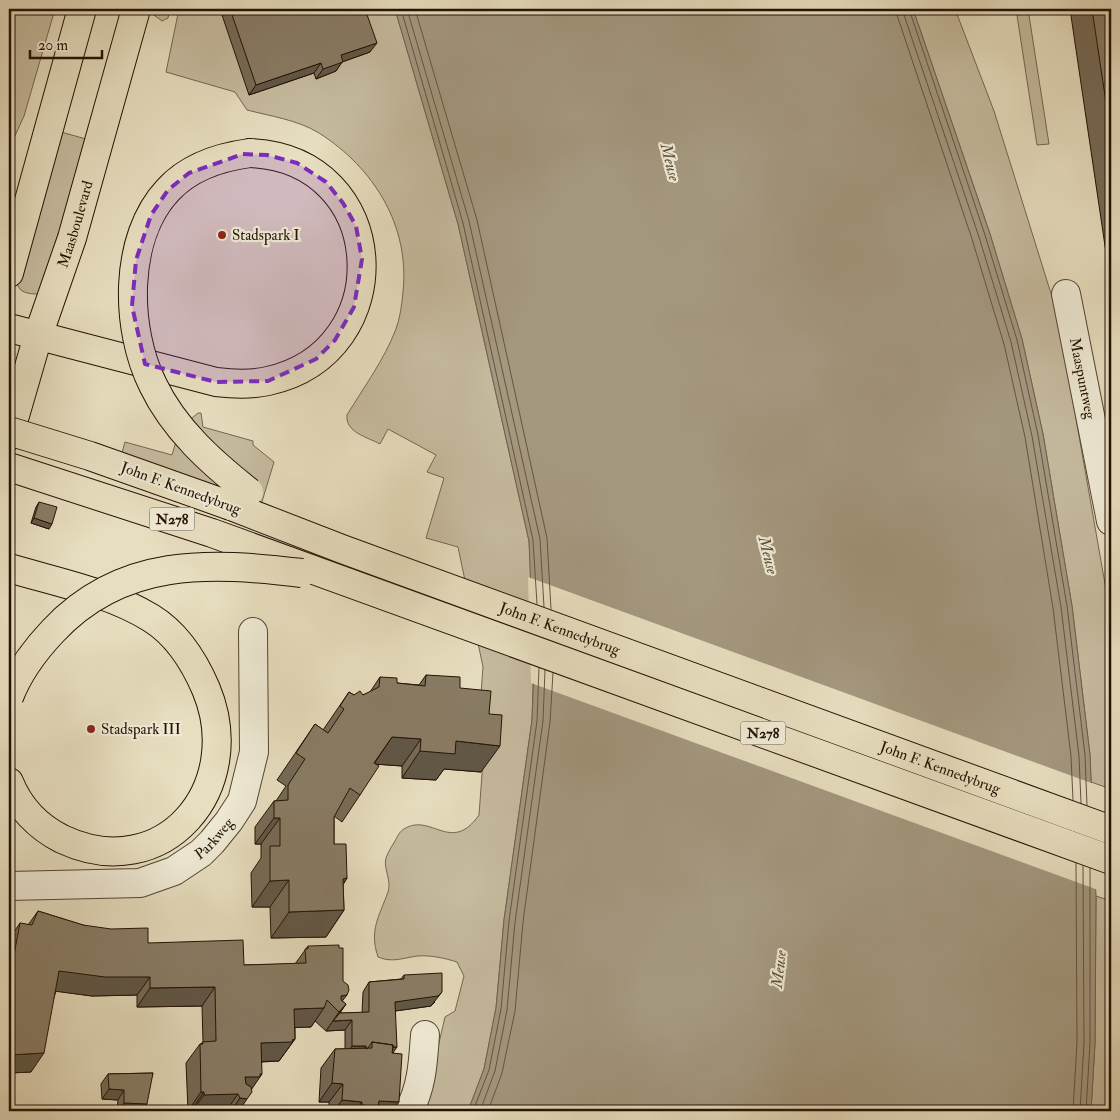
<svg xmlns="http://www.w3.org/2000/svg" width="1120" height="1120" font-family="'IM FELL Double Pica',serif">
  <rect width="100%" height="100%" fill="#e7debf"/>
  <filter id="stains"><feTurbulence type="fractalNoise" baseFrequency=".004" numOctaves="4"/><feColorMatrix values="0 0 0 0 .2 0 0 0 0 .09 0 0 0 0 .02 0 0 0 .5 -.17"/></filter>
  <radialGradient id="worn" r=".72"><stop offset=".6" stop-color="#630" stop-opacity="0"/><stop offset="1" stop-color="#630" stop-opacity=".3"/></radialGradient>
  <path fill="#c6bb9f" stroke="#746652" d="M9 9H55L24 116 9 149Z
    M152 9H170L168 18 162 21 151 13Z
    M179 9H395L458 224 529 541 531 575 533 686 532 720 504 920 496 1008 484 1069 468 1111H418L435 1060 445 1017 455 1011 464 976 457 962C444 958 431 955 417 956 403 958 392 963 378 957 369 930 379 917 388 892 392 881 383 868 386 858 388 852 392 846 395 841 397 837 400 831 404 829 431 812 451 855 479 815L486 720 481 694 483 667 458 547 426 538 444 478 427 472 436 455 388 429 380 444C367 437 345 432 347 415 364 387 384 360 396 329 400 318 402 304 403 292 410 226 374 168 319 133 298 120 270 116 247 110L235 92 166 72Z
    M913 9H955L994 111 1058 316 1111 618V789L1091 782 1090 755 1072 606 1043 434 1022 339 990 234Z
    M1016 9H1028L1049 144 1037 145Z
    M61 132 86 139 50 279 38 294C29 294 19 293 17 283Z
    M198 413H201L203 427 253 441V445L274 462 258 515 116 474 125 442 172 455 180 428Z
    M1096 896 1111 901V1111H1091L1095 1043Z"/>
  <path fill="#a4987f" stroke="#70624e" d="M395 9H913L990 234 1022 339 1043 434 1072 606 1090 755 1096 896 1095 1043 1091 1111H468L484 1069 496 1008 504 920 532 720 534 673 529 541 458 224Z"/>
  <path fill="#e7debf" d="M528 577 1094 784 1098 890 531 683Z"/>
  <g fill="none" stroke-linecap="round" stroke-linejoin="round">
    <path stroke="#645442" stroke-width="1" d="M401 9 463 223 533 540 537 604
      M407 9 469 221 540 539 544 607
      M415 9 477 220 547 538 551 609
      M895 9 972 239 1004 344 1025 437 1053 608 1071 756 1073 800
      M902 9 979 237 1011 342 1032 436 1061 607 1079 756 1081 803
      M909 9 985 235 1017 340 1038 435 1067 606 1085 755 1087 805
      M473 1111 489 1070 501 1009 509 921 537 721 539 668
      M480 1111 495 1071 507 1010 515 922 543 721 545 670
      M488 1111 502 1073 515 1011 523 922 550 722 553 673
      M1073 1111 1077 1042 1076 863
      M1080 1111 1084 1043 1083 866
      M1086 1111 1090 1043V868"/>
    <g stroke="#544433" stroke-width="30">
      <g id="minor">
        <path id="s1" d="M1066 294 1111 521"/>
        <path id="s2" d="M9 886 140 883 174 871 201 853 212 842 229 821 242 801 254 752 253 632"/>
        <path d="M409 1111C422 1086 423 1063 425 1035"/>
      </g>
    </g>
    <g stroke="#231104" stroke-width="30">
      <g id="major">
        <path d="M9 273 82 9"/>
        <path d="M9 328 216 382C233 384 251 385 268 381 400 352 391 159 250 153"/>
        <path id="s3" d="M9 436 38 336 72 238 136 9"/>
        <path d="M9 467 212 533 1111 860"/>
        <path id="s4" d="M231 506 342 549 1111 830"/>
        <path d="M9 568C56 582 109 592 151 618 177 634 194 661 206 689 247 787 164 887 62 839 38 827 19 807 9 782"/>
      </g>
    </g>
    <use href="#minor" stroke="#efead5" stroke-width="28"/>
    <use href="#major" stroke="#e7debf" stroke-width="28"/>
    <g stroke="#231104" stroke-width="30" stroke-linecap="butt">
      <path id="major-bridge" d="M9 431 90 456 231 506
        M249 492C211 462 174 429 153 385 125 329 123 238 168 190 189 167 220 157 250 153
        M9 697C19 671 34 651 53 631 122 557 210 562 302 573"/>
    </g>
    <use href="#major-bridge" stroke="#e7debf" stroke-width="28"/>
  </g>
  <path fill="#766b57" stroke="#231104" d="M220 9H365L370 52 342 62 336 71 316 79 314 73 249 95Z
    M1070 9H1111V265L1108 266Z
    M39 502 49 529 31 523 36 507Z
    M426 675 460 688 481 772 444 769 436 780 402 778V766L375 764 360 795 342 822 334 816V844L347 878 343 885 344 910 326 937 271 938 270 907H252L251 873 261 858V844H255V827L274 801H276L286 786 277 780 315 724 323 730 349 692 354 695H363L370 692 380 677 397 683 419 685Z
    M38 911 83 925 148 943 244 965 295 964 308 946 342 1001 346 1004 340 1013H362L363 992 369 982 401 979 404 975 435 1002 431 1006 395 1011 393 1053V1111H329V1102H319L321 1068 335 1049H345V1030L326 1031 315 1021 311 1027H295V1039L279 1061 262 1062 251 1089 239 1111H188L186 1063 200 1044H201L203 1042 202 1006 137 1007V995L92 996 56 991 31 1072 9 1073V939L20 923 28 925Z
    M153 1073 142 1111H117L118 1100 102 1099 101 1084 108 1074Z"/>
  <path fill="#605747" stroke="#231104" d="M377 43 370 52 342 62 336 71 316 79 323 69 341 55Z
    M321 63 314 73 249 95 256 85Z
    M34 518 52 524 49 529 31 523Z
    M392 737 421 739 402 766 374 764Z
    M456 741 500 746 481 772 444 769 436 780 402 778 420 751Z
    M274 818H280L261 844H255Z
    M347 878 329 905 343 879Z
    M289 880 270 907H252L270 881Z
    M344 910 326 937 271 938 289 912Z
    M59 971 150 977 137 995 92 996 46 990Z
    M215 987 202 1006 137 1007 150 988Z
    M442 992 431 1006 388 1012 395 1002Z
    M347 995 336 1009 341 996Z
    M346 1004 334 1021 352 1020 345 1030 326 1031 339 1012Z
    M324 1008 311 1027 281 1028 294 1009Z
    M295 1039 279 1061 248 1062 261 1043Z
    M352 1046H366L359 1056H345Z
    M387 1047H397L390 1057Z
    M44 1053 31 1072 9 1073V1055Z
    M260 1074H262L247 1096 238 1094 226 1111H192L204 1095 245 1077Z
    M332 1083 343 1084 329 1102H319Z
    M109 1089 124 1090 118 1100 102 1099Z
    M201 1092H204L191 1111H188Z
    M240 1098 247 1099 239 1111H231Z
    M342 1100 362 1102 355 1111H334Z
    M379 1101 399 1102 393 1111H358L362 1105Z
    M124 1103 147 1104 142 1111H118Z"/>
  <path fill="#897c65" stroke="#231104" d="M230 9H365L377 43 341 55 343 62 323 69 321 63 256 85Z
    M1092 9H1111V136Z
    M39 502 57 507 52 524 34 518Z
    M426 675 460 677V688L491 691 489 714 502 715 500 746 456 741 455 754 420 751 421 739 392 737 374 763 379 766 360 795 350 788 334 817V844H346L347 878 343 879 344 910 289 912V880L270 881V846H280V818H274V801L288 800V785L305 759 296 753 315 724 328 733 344 709 340 706 349 692 354 695 360 691 363 695 379 687 380 677 397 678V683L425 686Z
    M38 911 83 925 111 929 148 928V943L243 940 244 965 306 963 305 949H308V946L339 945V948H343V981L348 985 349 990 347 995 341 996V1000L346 1004 339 1012 327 1000 324 1008 294 1009 295 1039 292 1040 293 1042 261 1043 262 1074H260V1077H245L246 1084 251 1087 252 1092 247 1099 240 1098 238 1094 204 1095V1092H201L200 1044H203L202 1042 216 1041 215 987 150 988V977H105L59 971 44 1053 9 1055V981L20 923 32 925Z
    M442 973V992L438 996 395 1002 397 1047H393V1045L372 1042 368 1048 366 1049V1046H352V1020L333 1021 340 1013 369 1012V982L404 979V975Z
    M372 1042 393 1045 392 1053 402 1054 399 1102 379 1101 378 1107 362 1105V1102L342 1100 343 1084 332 1083 335 1049 372 1048Z
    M153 1073 147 1104 124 1103V1090L109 1089 108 1074Z
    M9 1106 35 1111H9Z"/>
  <path fill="#7b2cbf" fill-opacity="0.2" stroke="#7b2cbf" stroke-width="4" stroke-dasharray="10 6" stroke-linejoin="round" d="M243 154 267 155 297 163 326 182 343 203 356 226 362 259 354 307 335 340 316 359 268 381 216 382 145 364 132 306 136 260 151 215 168 190 189 173Z"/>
  <g fill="#8f2418" stroke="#efead5" stroke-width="2">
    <circle cx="222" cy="235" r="5"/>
    <circle cx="91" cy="729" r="5"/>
  </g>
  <g text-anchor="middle" stroke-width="4.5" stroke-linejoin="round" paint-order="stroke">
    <g fill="#efead5" stroke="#605243" stroke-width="1">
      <rect x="149.5" y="507.5" width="45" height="23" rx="4"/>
      <rect x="740.5" y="721.5" width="45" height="23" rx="4"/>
    </g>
    <g font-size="14" font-weight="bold" fill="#231104">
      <text x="172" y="524">N278</text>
      <text x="763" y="738">N278</text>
    </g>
    <g font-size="15" fill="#231104" stroke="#efead5">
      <text dy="5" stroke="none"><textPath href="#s3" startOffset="222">Maasboulevard</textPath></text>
      <text dy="5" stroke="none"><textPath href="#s1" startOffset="86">Maaspuntweg</textPath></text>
      <text transform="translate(181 488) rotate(20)" y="5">John F. Kennedybrug</text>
      <text dy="5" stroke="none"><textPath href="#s4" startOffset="351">John F. Kennedybrug</textPath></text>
      <text dy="5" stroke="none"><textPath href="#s4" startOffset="756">John F. Kennedybrug</textPath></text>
      <text dy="5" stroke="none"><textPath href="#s2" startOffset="219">Parkweg</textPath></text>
    </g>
    <g font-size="15" fill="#231104" stroke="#efead5" text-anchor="start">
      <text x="232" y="240">Stadspark I</text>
      <text x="101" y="734">Stadspark III</text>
    </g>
    <g font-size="16" font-style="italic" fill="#5d4e3b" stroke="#efead5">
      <text transform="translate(671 162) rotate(76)" y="6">Meuse</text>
      <text transform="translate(769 555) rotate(76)" y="6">Meuse</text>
      <text transform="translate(778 969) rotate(-83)" y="6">Meuse</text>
    </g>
  </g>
  <rect width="1120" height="1120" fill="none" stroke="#e7debf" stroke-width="30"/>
  <rect x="10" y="10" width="1100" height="1100" fill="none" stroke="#231104" stroke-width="2.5"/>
  <rect x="15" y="15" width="1090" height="1090" fill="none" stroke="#231104"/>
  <path d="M30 50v8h72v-8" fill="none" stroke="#231104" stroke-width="2.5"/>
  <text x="38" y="50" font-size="15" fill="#231104" stroke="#efead5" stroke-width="4" paint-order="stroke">20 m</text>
  <rect width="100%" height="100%" filter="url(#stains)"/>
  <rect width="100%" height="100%" fill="url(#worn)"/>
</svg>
